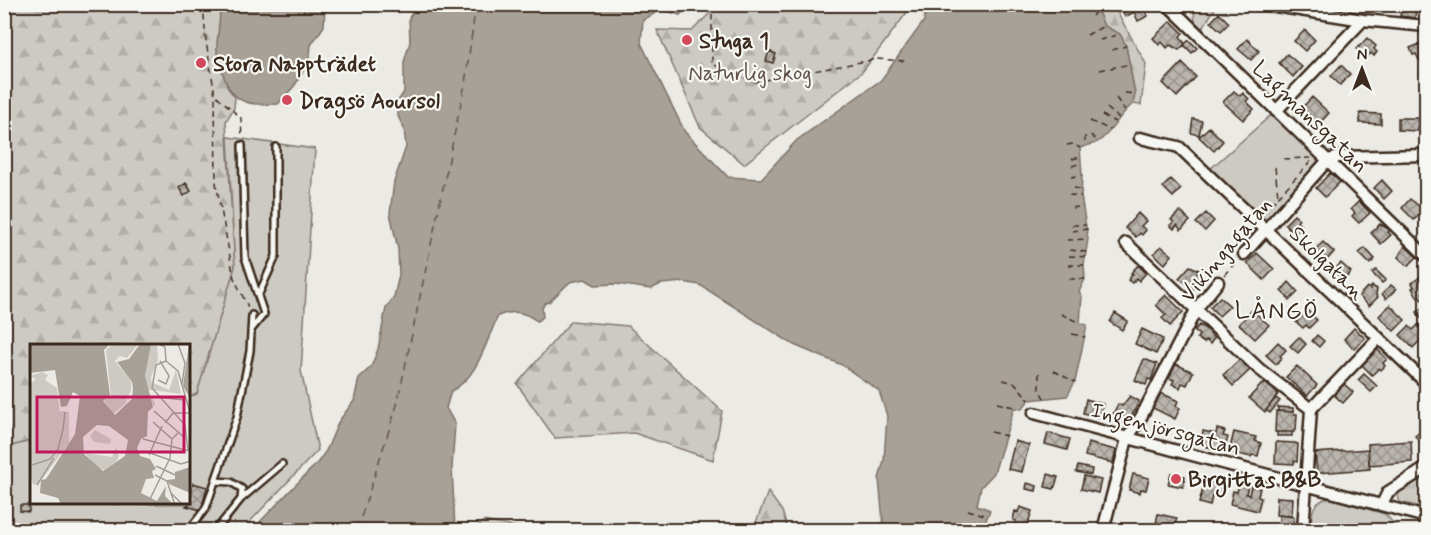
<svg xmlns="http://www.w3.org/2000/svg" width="1431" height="535" font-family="Mynerve,sans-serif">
  <defs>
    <pattern id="grass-tufts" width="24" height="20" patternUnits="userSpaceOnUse" patternTransform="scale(1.5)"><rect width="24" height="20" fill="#cdcac4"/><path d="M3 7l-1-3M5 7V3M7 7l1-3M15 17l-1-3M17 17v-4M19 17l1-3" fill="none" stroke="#b1aea8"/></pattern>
    <pattern id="forest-firs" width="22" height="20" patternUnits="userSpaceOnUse" patternTransform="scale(1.5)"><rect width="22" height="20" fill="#cdcac4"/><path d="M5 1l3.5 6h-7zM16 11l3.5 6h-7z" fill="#b1aea8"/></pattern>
    <pattern id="building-cross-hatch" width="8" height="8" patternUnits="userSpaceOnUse" patternTransform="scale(1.5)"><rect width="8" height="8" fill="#bab4ae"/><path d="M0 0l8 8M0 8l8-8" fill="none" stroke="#98938d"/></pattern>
  </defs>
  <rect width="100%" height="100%" fill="#ebeae5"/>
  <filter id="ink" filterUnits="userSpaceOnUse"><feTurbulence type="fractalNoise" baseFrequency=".0167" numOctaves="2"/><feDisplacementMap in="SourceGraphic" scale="12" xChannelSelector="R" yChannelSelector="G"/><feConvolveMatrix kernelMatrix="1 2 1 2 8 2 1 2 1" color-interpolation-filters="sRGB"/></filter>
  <g filter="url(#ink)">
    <path fill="url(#grass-tufts)" stroke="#847a71" stroke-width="1.5" d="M1198 5H1217L1202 29 1195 22 1194 11Z
      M1426 476V508L1400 502 1398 497 1399 492Z"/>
    <path fill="url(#forest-firs)" stroke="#847a71" stroke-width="1.5" d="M4 5H219L227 87 235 97 234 108 226 121 235 267 197 394 189 397V346H32L31 441 5 448Z
      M718 5H908V11L863 71 744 164 700 127 657 30 692 31Z
      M1095 5H1113L1146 64 1141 105 1133 104 1135 94 1126 46 1120 34 1104 26Z
      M571 321 628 326 722 411 713 460 634 433 555 438 517 384Z
      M768 492 782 511 788 530H753Z
      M483 521 532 530H476Z"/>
    <path fill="#cdcac4" stroke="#847a71" stroke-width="1.5" d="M1271 115 1322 162 1265 223 1209 170Z
      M228 137 315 149 301 371 318 450 242 530H5L4 448 31 441 32 504H189V397L197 394 235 267Z
      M1328 498 1385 514 1396 526 1413 530H1311C1312 514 1310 503 1328 498Z"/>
    <path fill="#a8a198" stroke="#7c7167" stroke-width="1.5" d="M219 5H325L324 26 311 45 310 55 304 70 295 85 278 104C250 106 232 104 223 74 221 67 217 59 217 51 216 36 222 20 219 5Z
      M417 5H688L680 15 662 9 643 20 641 43 685 132 728 177 761 179 797 140 881 80 924 21 926 5H1095L1104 26 1120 34 1126 46 1135 94 1133 104C1119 114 1113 132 1099 141 1094 145 1086 145 1080 148L1082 175 1081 196 1088 239 1084 265 1085 279 1079 292 1082 296 1080 323 1087 325 1075 382 1067 396 1029 400 1022 409 1014 408 994 473 981 487 977 505 990 510 985 523 990 526V530H880L883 521 879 479 884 460 887 416 879 391 842 365 794 345 700 285 683 282 661 284 651 289 617 284 595 285 585 279 570 282 549 302 545 303 542 308 543 317 537 321C523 311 513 310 498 316 486 341 478 378 451 391L446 408 455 424 452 467 455 530H252L318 462 326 451 339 421 354 401 359 378 371 367 378 349 386 308 394 297 399 275 398 249 390 213 394 182 406 147 404 129 398 116V101L404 92V62L410 42 409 18Z"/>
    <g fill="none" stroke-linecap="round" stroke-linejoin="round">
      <path stroke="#615449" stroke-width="1.5" stroke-dasharray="8 6" stroke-linecap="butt" d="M357 530 397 405 465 84 476 4"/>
    </g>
    <path fill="url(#building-cross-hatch)" stroke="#3b2a1e" stroke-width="1.5" d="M1124 4H1142L1148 16 1138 21 1134 12 1125 17 1120 7Z
      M1402 4 1417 5 1415 18 1400 16Z
      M1219 13 1229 23 1221 31 1211 22Z
      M1171 21 1183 33 1180 36 1185 44 1179 50 1170 45 1167 48 1162 42 1159 45 1153 38Z
      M1305 30 1315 40 1305 51 1294 41Z
      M1367 38 1376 46 1374 49 1377 52 1374 56 1371 53 1366 58 1357 49Z
      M1247 39 1259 51 1251 60 1238 49Z
      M1189 40 1197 48 1192 53 1184 45Z
      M1425 42 1426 57 1419 60 1416 54 1413 55 1410 48Z
      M769 51 776 54 773 63 766 61Z
      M1287 54 1302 67 1293 77 1279 63Z
      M1182 63 1196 77 1177 97 1163 83Z
      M1341 65 1350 74 1340 85 1331 76Z
      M1234 91 1240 96 1243 93 1249 99 1246 101 1254 109 1243 120 1223 102Z
      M1312 97 1329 113 1319 124 1302 108Z
      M1360 113 1381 114V124L1360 123Z
      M1398 118H1419L1418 131 1398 130Z
      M1193 119 1202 121 1199 135 1191 133Z
      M1209 127 1223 141 1214 151 1199 137Z
      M1330 173 1340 182 1325 197 1316 188Z
      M1171 179 1181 189 1173 197 1163 187Z
      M1382 180 1392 191 1384 199 1374 188Z
      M186 183 191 191 184 196 179 188Z
      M1410 199 1424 210 1414 220 1402 208Z
      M1359 201 1370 213 1359 223 1352 216 1355 213 1351 209Z
      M1180 211 1190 221 1181 230 1177 225 1174 229 1170 225 1174 222 1171 220Z
      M1138 213 1146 221 1141 226 1146 230 1142 235 1140 233 1136 237 1125 228Z
      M1206 213 1214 221 1205 231 1196 223Z
      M1294 215 1299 219 1297 222 1302 227 1295 234 1285 224Z
      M1380 224 1390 230 1388 232 1391 235 1381 244 1371 233Z
      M1323 242 1334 252 1325 262 1314 251Z
      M1161 246 1172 255 1165 264 1154 254Z
      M1405 246 1417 257 1408 266 1398 257Z
      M1365 248 1375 259 1370 264 1359 253Z
      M1257 253 1274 269 1264 280 1247 263Z
      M1341 263 1351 272 1344 280 1333 271Z
      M1138 265 1146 273 1139 281 1137 278 1132 283 1128 280 1133 274 1131 273Z
      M1190 266 1199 270 1197 272 1204 278 1194 289 1179 278Z
      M1376 270 1386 280 1382 283 1372 273Z
      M1424 274 1426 278V298L1422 300 1420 297 1418 298 1412 288 1414 287 1412 283Z
      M1289 282 1298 292 1290 300 1281 291Z
      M1391 285 1396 289 1386 299 1382 294Z
      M1372 286 1377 289 1376 295 1378 297 1369 306 1359 296 1367 287 1370 289Z
      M1166 295 1183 312 1170 326 1162 318 1166 315 1156 305Z
      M1220 297 1230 306 1219 316 1210 307Z
      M1390 305 1405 320 1394 331 1379 316Z
      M1426 306V314L1420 318 1417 312Z
      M1252 310 1269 325 1255 339 1239 324Z
      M1307 310 1317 320 1309 328 1306 325 1303 328 1296 322Z
      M1115 313 1128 321 1122 330 1110 322Z
      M1419 324 1426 331V334L1413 348 1400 335 1409 326 1413 330Z
      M1199 325 1211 332 1210 334 1214 338 1210 344 1206 340 1204 343 1197 338 1199 335 1194 331Z
      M1354 328 1365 338 1354 349 1344 339Z
      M1142 329 1163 339 1156 354 1135 344Z
      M1317 335 1324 341 1319 347 1312 341Z
      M1299 337 1306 344 1298 353 1290 346Z
      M1278 342 1286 350 1280 356 1282 358 1276 364 1266 355Z
      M1377 349 1387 359 1383 363 1385 366 1381 370 1379 368 1372 375 1362 365Z
      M1144 359 1157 364 1151 380 1148 379 1146 385 1135 380Z
      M1240 359 1250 370 1233 386 1223 375Z
      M1176 364 1193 372 1187 385 1182 383 1180 388 1172 384 1174 380 1169 378Z
      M1297 366 1317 385 1307 396 1286 377Z
      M1364 374 1377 386 1371 392 1358 380Z
      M1265 383 1278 394 1265 412 1249 398 1262 384 1264 385Z
      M1344 384 1353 392 1343 403 1334 395Z
      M1161 393 1178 401 1176 406 1180 408 1175 419 1153 408Z
      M1130 396 1139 401 1127 426 1115 422 1117 416 1113 414 1118 404 1122 406Z
      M1276 398 1280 401 1270 413 1266 410Z
      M1086 399 1103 404 1099 417 1083 413Z
      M1278 407 1293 408V412L1278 411Z
      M1276 411 1294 412V414H1297L1296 430H1294V432H1275Z
      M1424 428 1426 430 1425 446 1415 436Z
      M1217 429 1225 431 1223 436 1228 437 1224 451 1200 445 1203 431 1216 434Z
      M1234 432 1256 437 1255 441 1261 443 1258 456 1252 455 1251 457 1229 452Z
      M1277 432H1292V436H1277Z
      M1048 433 1070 439 1067 450 1045 444Z
      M1015 441 1029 445 1022 472 1008 469Z
      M1411 441 1412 462 1369 465 1368 444Z
      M1276 442 1295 443 1298 444 1297 462 1294 461V464L1275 463Z
      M1088 443 1116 450 1113 463 1085 456Z
      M1368 449 1370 469 1317 473 1315 453Z
      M1078 466 1092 469 1091 475 1076 472Z
      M1171 473 1185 476 1183 487 1168 484Z
      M1048 474 1058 477 1054 489 1045 487Z
      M1133 474 1149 478 1146 490 1141 489 1140 493 1129 490Z
      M1084 476 1101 480 1098 493 1081 489Z
      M1205 481 1222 485 1218 498 1212 496 1210 506 1199 503Z
      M193 483 207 487 201 510 186 506 189 504Z
      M1027 483 1037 486 1036 491 1026 489Z
      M1239 483 1248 485 1246 494 1249 495 1251 486 1260 488 1258 497 1261 498 1258 511 1230 504 1233 491 1237 492Z
      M1277 497 1293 498 1292 516 1276 515Z
      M20 505H29V512L20 511Z
      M1020 507 1032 511 1026 530 1014 527 1016 521 1013 520 1015 511 1018 512Z
      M1158 514 1177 518 1174 528 1169 526 1168 529 1161 528V525L1156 523Z
      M1279 515 1294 517 1293 530H1278Z"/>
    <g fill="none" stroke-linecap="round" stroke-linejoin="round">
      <g stroke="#3b2a1e" stroke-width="10">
        <path id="service" d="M242 145 245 257 264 314 251 330
          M258 296 276 256V147
          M215 481 231 482 242 489 241 499 216 530
          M241 499 282 464
          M189 530 206 508 237 417 250 351 252 315"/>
      </g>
      <g stroke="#3b2a1e" stroke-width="15">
        <path id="minor" d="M1167 4 1426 256
          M1262 4 1363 20 1426 26
          M1276 111 1363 20
          M1140 138 1179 147 1426 383
          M1126 243 1259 369 1311 409
          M1244 254 1328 160 1339 157 1426 155
          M1034 413 1426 517
          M1382 504 1388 492 1426 468
          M1103 530 1127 439 1141 417 1197 308 1218 282
          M1303 530 1311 409 1379 338"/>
      </g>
      <path stroke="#3b2a1e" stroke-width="1.5" stroke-dasharray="6 4.5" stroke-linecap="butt" d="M203 4 206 41 215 95 216 183 234 278 248 307
        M712 4V64L755 82 877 59 905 61
        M1075 8 1083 4
        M1092 16 1097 10
        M1087 35 1104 26
        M1100 40 1120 34
        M1112 50 1126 46
        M1100 70 1131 64
        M1125 93 1135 94
        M217 96 241 118 242 138
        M1116 98 1125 110
        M1107 108 1119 118
        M1102 115 1115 122
        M1090 121 1111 130
        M1091 135 1098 142
        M1085 136V146
        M1067 145 1073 144 1080 148
        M1072 159 1081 157
        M1284 159 1310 158
        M1072 166 1081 163
        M1275 167 1278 196
        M1071 177 1082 175
        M1074 188 1080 189
        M1069 195 1081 196
        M1072 208 1083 206
        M1264 212 1312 160
        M1072 225H1086
        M1072 231 1088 229
        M1067 240 1088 239
        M1070 250 1086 252
        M1069 256 1086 257
        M1068 265H1084
        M1224 275 1237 261
        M1069 279H1085
        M1061 314 1080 323
        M1072 334 1085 337
        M1054 371 1075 382
        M1039 373V389L1044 398
        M1003 380 1015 383 1029 400
        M997 403 1014 407
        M991 432 1006 436
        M968 510 988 516"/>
      <use href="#service" stroke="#f6f6f2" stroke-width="5"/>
      <use href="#minor" stroke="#f6f6f2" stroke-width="10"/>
    </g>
  </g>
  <g fill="#d1495b" stroke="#f6f6f2" stroke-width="2">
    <circle cx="687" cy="40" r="6"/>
    <circle cx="201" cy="63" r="6"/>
    <circle cx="287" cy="100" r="6"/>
    <circle cx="1176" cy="479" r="6"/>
  </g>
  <g text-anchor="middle" stroke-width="4.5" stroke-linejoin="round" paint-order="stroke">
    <g font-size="22" font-weight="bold" fill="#3b2a1e" stroke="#f6f6f2" text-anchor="start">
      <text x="699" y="48">Stuga 1</text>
      <text x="213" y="71">Stora Nappträdet</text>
      <text x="299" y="108">Dragsö Aoursol</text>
      <text x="1188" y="487">Birgittas B&amp;B</text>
    </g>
    <g font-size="22" fill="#605248" stroke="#f6f6f2">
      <text x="750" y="80">Naturlig skog</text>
    </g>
    <g font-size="22" fill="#3b2a1e" stroke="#f6f6f2">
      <text transform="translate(1311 116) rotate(44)" y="8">Lagmansgatan</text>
      <text transform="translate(1225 249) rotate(-50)" y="8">Vikingagatan</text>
      <text transform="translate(1328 262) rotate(44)" y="8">Skolgatan</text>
      <text transform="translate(1166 428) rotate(15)" y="8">Ingenjörsgatan</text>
    </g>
    <g font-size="24" letter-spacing="1.5" fill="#3b2a1e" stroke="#f6f6f2">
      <text x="1277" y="318">LÅNGÖ</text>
    </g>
  </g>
  <g transform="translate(30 344)">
    <rect width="160" height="160" fill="#ebeae5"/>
    <path d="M82 0H108L97 14 90 12 85 17 101 37V46L95 60 83 70 74 56 81 52 76 7ZM127 0 128 16 121 33 122 46H117L125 59 124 63 116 43 115 29 120 2ZM146 26 151 50 123 46 121 38 139 46ZM12 28 18 31 15 36 27 44 31 80 27 93 7 99 0 92V40L6 35 0 32ZM65 86 81 95 80 100 64 98 60 92ZM86 103 89 112 86 118 74 126 66 123 55 109 82 113Z" fill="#cdcac4"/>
    <path d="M30 67 39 68V99L9 139 7 149 8 141 3 140 0 131V92L7 99 27 93Z" fill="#cdcac4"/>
    <path d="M0 0H80L74 6 80 51 73 57 85 71 102 55 103 45 102 38 87 18 99 15 110 0H121L115 32 123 63 118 68 117 92 111 95 107 104 110 112 120 115 126 125 122 127 124 134 116 135 111 149 127 157 136 142 135 152 143 160H31L28 154 10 149 11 136 16 135 45 90 50 52 43 48 37 62 31 63 25 26 0 29ZM67 81 79 82 98 96 95 112 73 127 54 110 53 93ZM159 0H160V54L153 42ZM160 123V149L139 140 137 136 145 135V128Z" fill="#a8a198" fill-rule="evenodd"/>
    <path fill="none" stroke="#a8a198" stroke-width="3" d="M39 0 56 35 47 94 36 125 30 126 37 134 40 161"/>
    <path fill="none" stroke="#a59d95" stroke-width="1.5" d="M129 0 135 3 136 17M148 0 155 19 152 40M136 17 126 21 122 44 155 81 158 107M136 17 148 27 161 72M128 36 136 40 139 32 130 17M127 53 154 56M124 67 155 94M123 78 142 95M135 79 143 69H159M33 86 35 68M113 95 159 107M120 109 151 120 161 117M119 111 132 82M2 121 20 115 28 105 33 85M126 122 145 131M125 131 137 137 145 161M0 132V153M7 141 24 114M140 148 153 161M120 155 140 114 142 95 149 88"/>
    <path fill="#c2185b" fill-opacity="0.15" stroke="#c2185b" stroke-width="3" d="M7 53H154V108H7Z"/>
    <rect width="160" height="160" fill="none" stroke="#3b2a1e" stroke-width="3"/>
  </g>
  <rect width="1431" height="535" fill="none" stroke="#f6f6f2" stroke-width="24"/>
  <rect x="12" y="12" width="1407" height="511" fill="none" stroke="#3b2a1e" stroke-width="2" filter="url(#ink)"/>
  <g transform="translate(1362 69)" stroke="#f6f6f2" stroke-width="4.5" paint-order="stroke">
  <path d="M0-4.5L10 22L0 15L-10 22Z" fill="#3b2a1e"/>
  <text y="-9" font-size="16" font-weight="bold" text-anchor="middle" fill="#3b2a1e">N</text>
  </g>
</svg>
